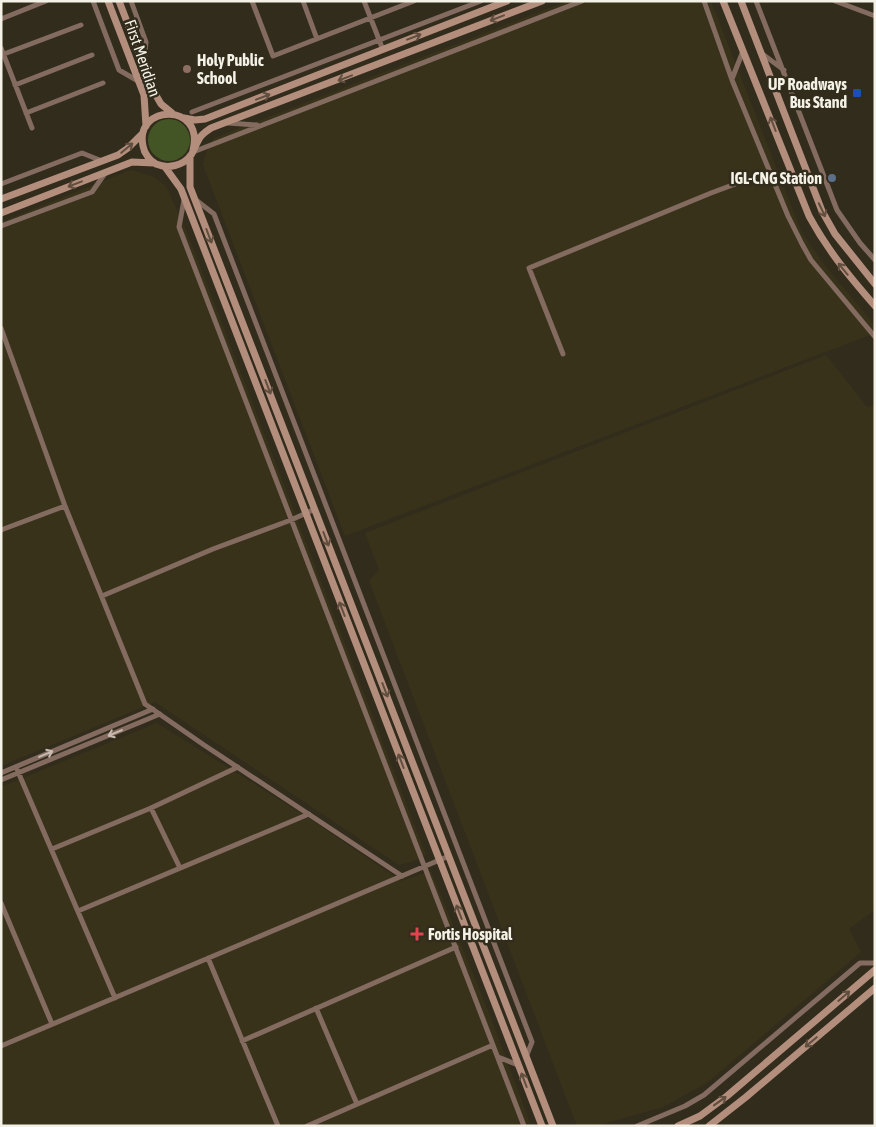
<svg xmlns="http://www.w3.org/2000/svg" width="876" height="1127" font-family="'Asap Condensed',sans-serif">
  <rect width="100%" height="100%" fill="#322c1c"/>
  <path fill="#39321a" d="M567 1H711L802 233 826 267 875 325V333L345 536 203 165 206 152 214 138Z
    M131 170 154 177 166 186 187 232 426 855 417 860 399 865 155 702 1 766V222Z
    M826 355 867 407 875 405V910L849 929 861 952 708 1082 663 1107 596 1126H577L369 581 379 570 365 533Z
    M157 723 310 819 401 881 431 871 491 1018 531 1126H1V787Z"/>
  <path fill="#435425" d="M148 140a21 21 0 1 1 42 0a21 21 0 1 1-42 0Z"/>
  <g fill="none" stroke-linecap="round" stroke-linejoin="round">
    <path stroke="#836b60" stroke-width="5" d="M93 1 119 70 138 81
      M131 1 146 42 144 65
      M252 1 273 56 414 1
      M303 1 317 39
      M364 1 383 50
      M704 1 732 80 788 216 802 244 811 260 875 337
      M756 1 837 210 860 243 875 260
      M835 1 875 16
      M1 19 46 1
      M1 48 32 128
      M761 53 784 70
      M4 54 81 25
      M732 79 743 51
      M15 85 92 55
      M192 112 481 1
      M26 113 103 83
      M228 123 257 125
      M193 152 582 1
      M1 184 82 153 102 161
      M184 200 179 227 524 1126
      M196 200 214 214 532 1042 526 1057
      M1 226 92 192 106 172
      M1 328 65 506 145 704 204 745 402 876
      M563 354 529 268 711 193 770 171
      M1 530 65 506
      M102 596 213 549 291 520 315 509
      M16 767 115 998
      M1 773 153 709
      M1 780 160 714
      M151 808 180 868
      M52 849 151 808 238 767
      M1 903 52 1024
      M78 911 309 814
      M208 958 278 1126
      M316 1008 357 1104
      M242 1041 456 947
      M1 1046 449 856
      M498 1057 518 1065
      M307 1126 493 1045
      M637 1126 685 1106 704 1095 860 963H875"/>
    <path stroke="#b48e7d" stroke-width="7" d="M108 1 144 95 146 126
      M119 1 154 92 161 104 172 113
      M723 1 809 216C828 251 849 276 875 306
      M741 1 822 211 835 234 875 284
      M184 118 195 120 205 119 507 1
      M193 150C205 102 134 104 143 146 144 153 150 161 156 164 168 169 183 166 191 155 195 149 197 140 202 135 205 132 208 130 211 128L542 1
      M190 156V187L553 1126
      M165 167 181 189 542 1126
      M1 199 118 155 128 148 142 134
      M1 213 132 162 154 163
      M678 1126 700 1116 727 1096 875 970
      M709 1126 746 1097 875 988"/>
  </g>
  <defs><path id="oneway-shaft" d="M-6 0H5M1.5-3L5.5 0L1.5 3" fill="none" stroke-width="1.6" stroke-linecap="round" stroke-linejoin="round" transform="scale(1.25)"/></defs>
  <g stroke="#604e3e">
    <use href="#oneway-shaft" transform="translate(497 18) rotate(159)"/>
    <use href="#oneway-shaft" transform="translate(414 37) rotate(-21)"/>
    <use href="#oneway-shaft" transform="translate(345 78) rotate(159)"/>
    <use href="#oneway-shaft" transform="translate(263 97) rotate(-21)"/>
    <use href="#oneway-shaft" transform="translate(773 124) rotate(-111)"/>
    <use href="#oneway-shaft" transform="translate(127 148) rotate(-40)"/>
    <use href="#oneway-shaft" transform="translate(75 184) rotate(159)"/>
    <use href="#oneway-shaft" transform="translate(822 210) rotate(65)"/>
    <use href="#oneway-shaft" transform="translate(209 236) rotate(69)"/>
    <use href="#oneway-shaft" transform="translate(843 269) rotate(-129)"/>
    <use href="#oneway-shaft" transform="translate(268 387) rotate(69)"/>
    <use href="#oneway-shaft" transform="translate(326 539) rotate(69)"/>
    <use href="#oneway-shaft" transform="translate(342 609) rotate(-111)"/>
    <use href="#oneway-shaft" transform="translate(385 690) rotate(69)"/>
    <use href="#oneway-shaft" transform="translate(401 761) rotate(-111)"/>
    <use href="#oneway-shaft" transform="translate(459 912) rotate(-111)"/>
    <use href="#oneway-shaft" transform="translate(844 996) rotate(-41)"/>
    <use href="#oneway-shaft" transform="translate(811 1042) rotate(140)"/>
    <use href="#oneway-shaft" transform="translate(524 1080) rotate(-111)"/>
    <use href="#oneway-shaft" transform="translate(720 1101) rotate(-36)"/>
  </g>
  <g stroke="#c7bbb0">
    <use href="#oneway-shaft" transform="translate(115 733) rotate(157)"/>
    <use href="#oneway-shaft" transform="translate(46 754) rotate(-23)"/>
  </g>
  <circle fill="#8d6e63" stroke="#322c1c" stroke-width="2" cx="187" cy="69" r="5"/>
  <rect fill="#1a4fb4" stroke="#322c1c" stroke-width="2" x="852" y="88" width="10" height="10" rx="2.5"/>
  <circle fill="#5c6f8a" stroke="#322c1c" stroke-width="2" cx="832" cy="178" r="5"/>
  <path fill="#e0444e" stroke="#322c1c" stroke-width="2" d="M414.5 926.5h5v5h5v5h-5v5h-5v-5h-5v-5h5z"/>
  <g text-anchor="middle" stroke-width="5" stroke-linejoin="round" paint-order="stroke">
    <g font-size="16" fill="#f4f1e6" stroke="#322c1c">
      <text transform="translate(143 58) rotate(71)" y="6">First Meridian</text>
    </g>
    <g font-size="16" font-weight="bold" fill="#f4f1e6" stroke="#322c1c" text-anchor="start">
      <text x="197" y="66">Holy Public<tspan x="197" dy="18">School</tspan></text>
      <text x="847" y="90" text-anchor="end">UP Roadways<tspan x="847" dy="18">Bus Stand</tspan></text>
      <text x="822" y="184" text-anchor="end">IGL-CNG Station</text>
      <text x="428" y="940">Fortis Hospital</text>
    </g>
  </g>
  <rect width="876" height="1127" fill="none" stroke="#f4f1e6" stroke-width="5"/>
</svg>
